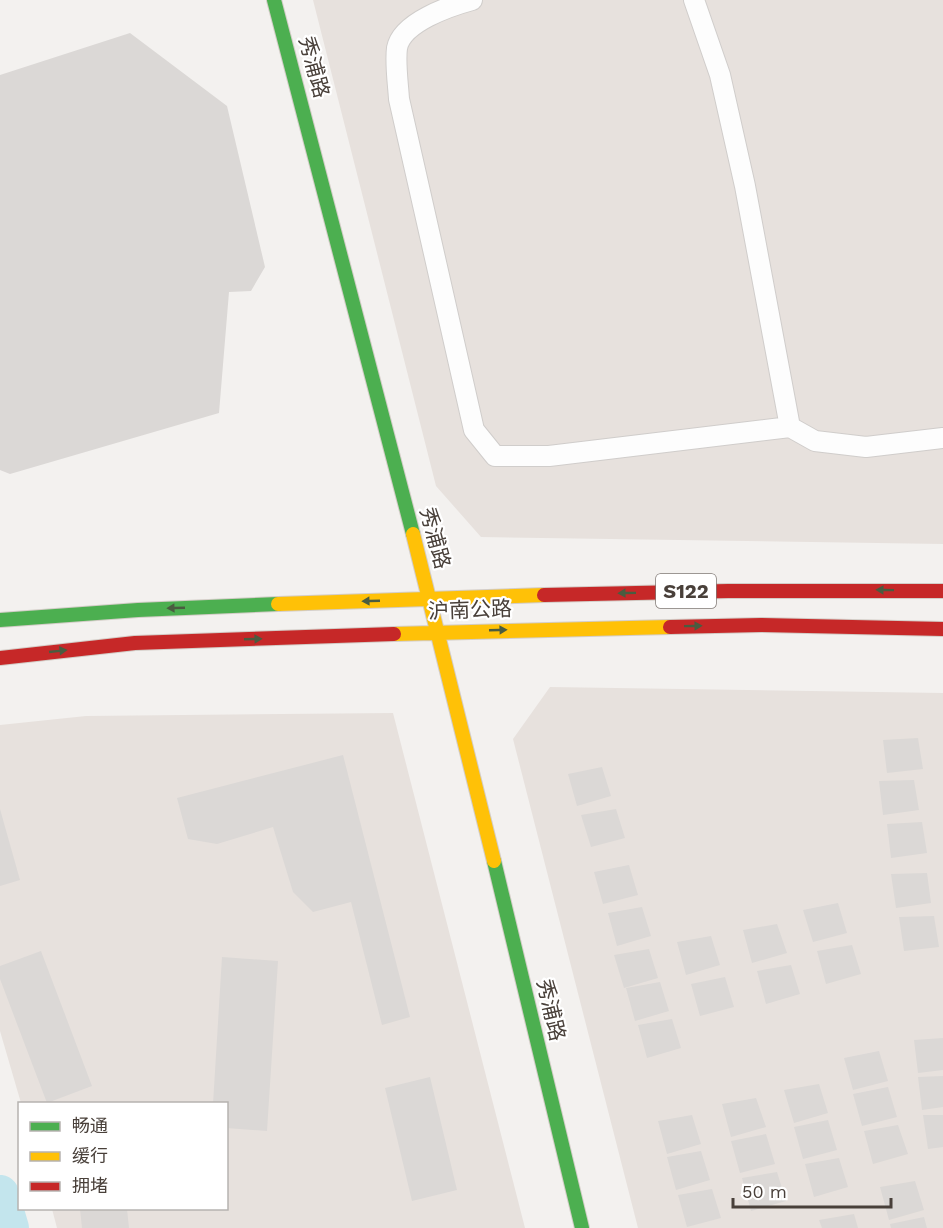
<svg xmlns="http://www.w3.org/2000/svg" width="943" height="1228" font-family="'Work Sans','Noto Sans SC',sans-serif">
  <rect width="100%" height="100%" fill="#f3f1ef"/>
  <path fill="#e7e1dd" d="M313 0H943V544L481 537 436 486Z
    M550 687 943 693V1228H638L513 739Z
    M393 713 525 1228H57L52 1209 226 1208V1104L21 1103 0 1031V725L86 716Z"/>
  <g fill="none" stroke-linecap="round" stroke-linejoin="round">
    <path stroke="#c3e5ed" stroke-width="38" d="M0 1194 10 1228"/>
  </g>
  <path fill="#dbd8d6" d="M130 33 227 106 265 267 251 291 229 292 219 413 10 474 0 470V75Z
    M918 738 923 769 887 773 883 740Z
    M343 755 410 1017 382 1025 351 902 313 912 293 892 273 827 217 844 188 839 177 798Z
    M602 767 611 796 577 806 568 774Z
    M914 780 919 810 883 815 879 781Z
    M0 809 20 880 0 886Z
    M616 809 625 838 591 847 581 815Z
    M922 822 927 853 891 858 887 824Z
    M629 865 638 895 603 904 594 872Z
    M927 873 931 903 896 908 891 874Z
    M838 903 847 933 813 942 803 910Z
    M642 907 651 936 617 946 608 913Z
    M934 916 939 947 904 951 899 917Z
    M777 924 787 953 752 963 743 930Z
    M711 936 720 965 686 975 677 942Z
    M852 945 861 974 826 984 817 951Z
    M649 949 658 978 624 988 614 955Z
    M41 951 92 1086 47 1103 0 979V966Z
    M222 957 278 961 267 1131 226 1128V1104H213Z
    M791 965 800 994 766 1004 757 971Z
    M725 977 734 1007 700 1016 691 984Z
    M660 982 669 1011 635 1021 626 988Z
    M672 1019 681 1048 647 1058 638 1025Z
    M943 1038V1070L918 1073 914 1040Z
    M879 1051 888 1081 853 1090 844 1058Z
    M943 1076V1107L922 1110 918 1077Z
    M430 1077 457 1190 412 1201 385 1088Z
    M819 1084 828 1113 794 1123 784 1090Z
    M888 1087 897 1117 862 1126 853 1094Z
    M756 1098 766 1127 731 1137 722 1104Z
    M692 1115 701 1144 667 1154 658 1121Z
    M923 1115H943V1147L928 1149Z
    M828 1120 837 1150 803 1159 794 1127Z
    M898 1125 908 1154 873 1164 864 1131Z
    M766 1134 775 1164 740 1173 731 1141Z
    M701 1151 710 1180 676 1190 667 1157Z
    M839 1158 848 1187 814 1197 805 1164Z
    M777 1172 786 1201 751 1211 742 1178Z
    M915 1181 924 1210 889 1220 880 1187Z
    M712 1189 721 1218 687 1227 678 1195Z
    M80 1209H127L129 1228H82Z
    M854 1214 858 1228H822L819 1220Z
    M924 1217 927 1228H891L890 1224Z"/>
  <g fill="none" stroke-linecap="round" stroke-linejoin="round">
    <g stroke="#d0cdcb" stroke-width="22">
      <path id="street" d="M472 0C450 6 402 22 397 48 395 63 398 83 399 99L474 430 495 456H549L790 427
        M694 0 720 75 745 186 790 427 815 441 866 447 943 438"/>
    </g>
    <g stroke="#d3cdc7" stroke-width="16">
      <path id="fast" d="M274 0 413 534
        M0 620 138 610 278 604
        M494 861 582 1228"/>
    </g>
    <g stroke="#d3cdc7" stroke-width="16">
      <path id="slow" d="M413 534 494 861
        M278 604 544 595
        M394 634 670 627"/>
    </g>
    <g stroke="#d3cdc7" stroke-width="16">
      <path id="jam" d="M544 595 728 591H943
        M670 627 761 625 943 629
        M0 658 135 643 394 634"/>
    </g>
    <use href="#street" stroke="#fdfdfd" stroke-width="20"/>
    <use href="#fast" stroke="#4caf50" stroke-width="14"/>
    <use href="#slow" stroke="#ffc107" stroke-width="14"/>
    <use href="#jam" stroke="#c62828" stroke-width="14"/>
  </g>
  <defs><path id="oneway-solid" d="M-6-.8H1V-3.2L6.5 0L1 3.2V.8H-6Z" transform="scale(1.5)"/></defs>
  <g fill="#4a5c40">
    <use href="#oneway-solid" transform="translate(885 590) rotate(-179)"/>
    <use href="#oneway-solid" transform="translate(627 593) rotate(179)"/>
    <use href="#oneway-solid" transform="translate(371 601) rotate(178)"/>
    <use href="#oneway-solid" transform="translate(176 608) rotate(178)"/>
    <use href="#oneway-solid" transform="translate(693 626) rotate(-1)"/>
    <use href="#oneway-solid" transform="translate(498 630) rotate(-2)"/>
    <use href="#oneway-solid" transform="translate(253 639) rotate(-2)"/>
    <use href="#oneway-solid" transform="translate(58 651) rotate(-6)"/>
  </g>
  <g text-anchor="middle" stroke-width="4.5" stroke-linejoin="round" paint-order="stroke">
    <rect fill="#fff" stroke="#807975" stroke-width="1.5" x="656" y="574" width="60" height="34" rx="4.5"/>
    <g font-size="20" font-weight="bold" fill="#49403a">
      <text x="686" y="598">S122</text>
    </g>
    <g font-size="21" fill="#49403a" stroke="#fff">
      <text transform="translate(314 67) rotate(75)" y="7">秀浦路</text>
      <text transform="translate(435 538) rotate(75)" y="7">秀浦路</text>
      <text transform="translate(470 610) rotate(-2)" y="7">沪南公路</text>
      <text transform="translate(551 1010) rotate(77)" y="7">秀浦路</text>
    </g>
  </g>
  <rect x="18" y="1102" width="210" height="108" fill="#ffffff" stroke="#b6b3b0" stroke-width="1.5"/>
  <rect x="30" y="1122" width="30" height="9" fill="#4caf50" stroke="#b6b3b0" stroke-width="1.5"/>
  <text x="72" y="1132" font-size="18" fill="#49403a">畅通</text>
  <rect x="30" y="1152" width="30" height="9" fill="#ffc107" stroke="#b6b3b0" stroke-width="1.5"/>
  <text x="72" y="1162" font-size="18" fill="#49403a">缓行</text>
  <rect x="30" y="1182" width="30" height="9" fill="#c62828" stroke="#b6b3b0" stroke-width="1.5"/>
  <text x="72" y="1192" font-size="18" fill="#49403a">拥堵</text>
  <path d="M733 1198v9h158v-9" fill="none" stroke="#49403a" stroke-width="3"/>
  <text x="742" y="1198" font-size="18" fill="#49403a" stroke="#ffffff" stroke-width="4.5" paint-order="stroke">50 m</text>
</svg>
